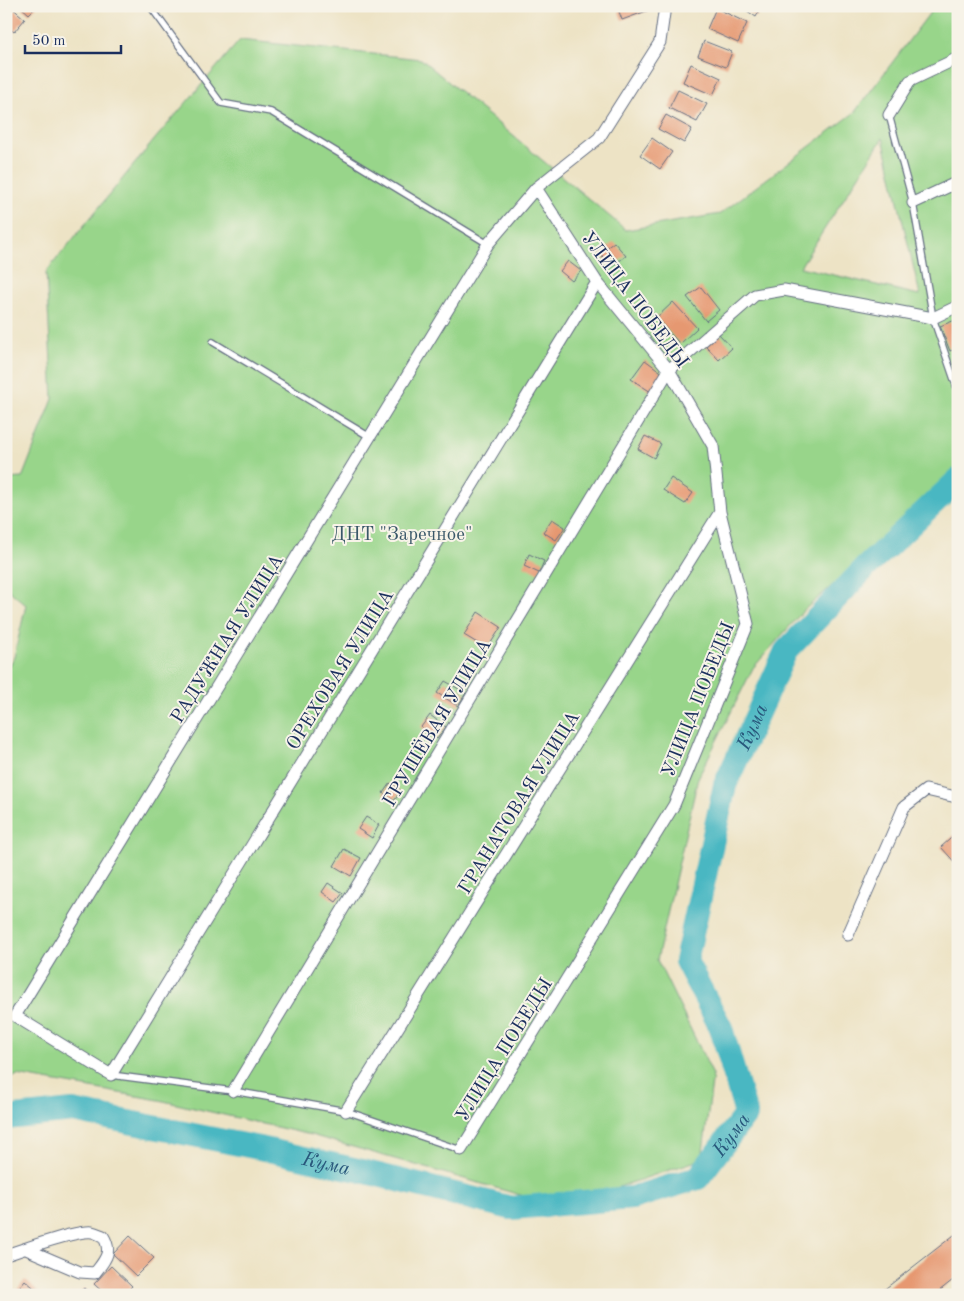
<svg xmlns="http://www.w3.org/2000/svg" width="964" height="1301" font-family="'Old Standard TT',serif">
  <rect width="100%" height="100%" fill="#f7f3e8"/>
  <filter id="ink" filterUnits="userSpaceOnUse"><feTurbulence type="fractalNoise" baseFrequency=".02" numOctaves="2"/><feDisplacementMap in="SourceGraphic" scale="10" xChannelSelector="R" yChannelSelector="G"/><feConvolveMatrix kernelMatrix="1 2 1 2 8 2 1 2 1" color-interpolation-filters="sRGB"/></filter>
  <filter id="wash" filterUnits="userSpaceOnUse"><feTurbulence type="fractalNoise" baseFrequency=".0096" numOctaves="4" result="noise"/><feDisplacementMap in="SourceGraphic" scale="20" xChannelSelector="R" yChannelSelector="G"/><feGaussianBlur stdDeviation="1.12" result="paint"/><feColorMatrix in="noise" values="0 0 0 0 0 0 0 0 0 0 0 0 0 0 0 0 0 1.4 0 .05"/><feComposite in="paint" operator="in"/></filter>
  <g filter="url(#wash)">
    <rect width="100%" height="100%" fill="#ede3c5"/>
    <path fill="#98d58a" stroke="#5a8274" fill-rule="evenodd" d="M935 6H958V476L804 610 753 668 698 778 657 960 713 1075 702 1159 613 1189 531 1198 311 1135 159 1100 17 1075 6 1082V673L14 657 26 605 6 588V479L22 478 53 399 46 272 155 139 240 40 421 59 626 230 720 214 854 113ZM883 138 920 295H919L800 267Z"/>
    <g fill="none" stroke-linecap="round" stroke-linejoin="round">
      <path stroke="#49b7c2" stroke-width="24" id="s1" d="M6 1118 73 1111 264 1149 362 1171 511 1208 632 1198 698 1178 746 1114 721 1028 686 961 725 785 786 651 866 567 958 480"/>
    </g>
    <g id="blocks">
      <path fill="#e69871" d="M6 6H10L25 19 14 32 6 26Z
        M20 6H37L29 14Z
        M617 6H651L652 9 622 20Z
        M740 6H762L756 17Z
        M716 8 747 23 738 43 707 29Z
        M704 41 732 52 726 67 698 56Z
        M691 64 721 78 713 95 683 82Z
        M678 90 707 104 697 122 669 108Z
        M666 115 692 129 684 143 658 129Z
        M652 138 672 152 660 169 640 155Z
        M614 242 626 256 611 267 600 253Z
        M568 261 581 271 572 281 560 271Z
        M701 287 719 310 706 321 687 297Z
        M673 302 697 328 680 344 656 318Z
        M958 319V348L950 351 940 326Z
        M719 334 732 348 719 360 706 346Z
        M645 360 664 374 651 392 631 379Z
        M645 436 661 444 654 458 638 449Z
        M671 478 693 493 685 504 663 490Z
        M552 519 565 527 556 540 543 532Z
        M529 554 544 561 539 573 524 566Z
        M478 612 501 627 487 649 464 635Z
        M445 681 466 693 458 706 437 693Z
        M430 715 446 727 437 739 421 727Z
        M390 783 401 791 394 801 383 793Z
        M366 817 379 825 372 838 358 829Z
        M958 832V866L941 847Z
        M344 849 361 858 351 876 334 866Z
        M328 883 343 893 336 902 322 892Z
        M958 1232V1276L934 1295H877Z
        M130 1236 154 1258 136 1276 113 1254Z
        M111 1266 132 1286 124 1295H106L94 1284Z
        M25 1280 42 1295H13Z
        M84 1288 91 1295H77Z"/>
    </g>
  </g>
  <g filter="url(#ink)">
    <use href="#blocks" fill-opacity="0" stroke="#646e82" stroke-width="1"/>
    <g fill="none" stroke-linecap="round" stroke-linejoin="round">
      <g stroke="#646e82" stroke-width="8">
        <path id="service" d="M150 6 221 103 271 112 488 244
          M889 115 913 203 933 318 958 391
          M213 342 370 437
          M111 1075 233 1091 346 1111 461 1150"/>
      </g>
      <g stroke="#646e82" stroke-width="13">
        <path id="minor" d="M889 115 910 81 958 58
          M913 203 958 182
          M597 282 111 1075 15 1016 488 244 536 188 599 138 660 42 665 6
          M848 935 904 807 926 790 956 797 958 799
          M233 1091 669 370 755 295 784 290 933 318 958 306
          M346 1111 720 512
          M461 1150 674 805 748 624 720 512 713 446 669 370 597 282 536 188
          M6 1255C24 1249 76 1230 92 1232 96 1233 100 1235 103 1236 113 1252 105 1260 95 1273L80 1272 26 1249"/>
      </g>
      <use href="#service" stroke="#fff" stroke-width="5.5"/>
      <use href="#minor" stroke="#fff" stroke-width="11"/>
    </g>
  </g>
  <g text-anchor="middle" stroke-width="4" stroke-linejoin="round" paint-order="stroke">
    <g font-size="19" fill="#1b2f5e" stroke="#f7f3e8">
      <text transform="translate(636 299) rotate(53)" y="7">УЛИЦА ПОБЕДЫ</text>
      <text transform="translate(226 638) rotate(-58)" y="7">РАДУЖНАЯ УЛИЦА</text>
      <text transform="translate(339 669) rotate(-58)" y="7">ОРЕХОВАЯ УЛИЦА</text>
      <text transform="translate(697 699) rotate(-68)" y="7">УЛИЦА ПОБЕДЫ</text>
      <text transform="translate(436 722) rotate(-59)" y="7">ГРУШЁВАЯ УЛИЦА</text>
      <text transform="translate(518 802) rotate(-58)" y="7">ГРАНАТОВАЯ УЛИЦА</text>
      <text transform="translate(503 1049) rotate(-58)" y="7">УЛИЦА ПОБЕДЫ</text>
    </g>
    <g font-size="19" fill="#3a5869" stroke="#f7f3e8">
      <text x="402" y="540">ДНТ "Заречное"</text>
    </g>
    <g font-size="20" font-style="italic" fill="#29587c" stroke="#f7f3e8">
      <text dy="7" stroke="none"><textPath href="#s1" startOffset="1196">Кума</textPath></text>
      <text dy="7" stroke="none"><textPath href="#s1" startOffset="761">Кума</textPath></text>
      <text dy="7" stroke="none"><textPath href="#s1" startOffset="326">Кума</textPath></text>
    </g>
  </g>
  <rect width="964" height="1301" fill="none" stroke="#f7f3e8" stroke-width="25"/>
  <path d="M25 45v8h96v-8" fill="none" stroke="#1b2f5e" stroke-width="2.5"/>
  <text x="32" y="45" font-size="15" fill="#1b2f5e" stroke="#f7f3e8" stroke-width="4" paint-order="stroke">50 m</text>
</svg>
